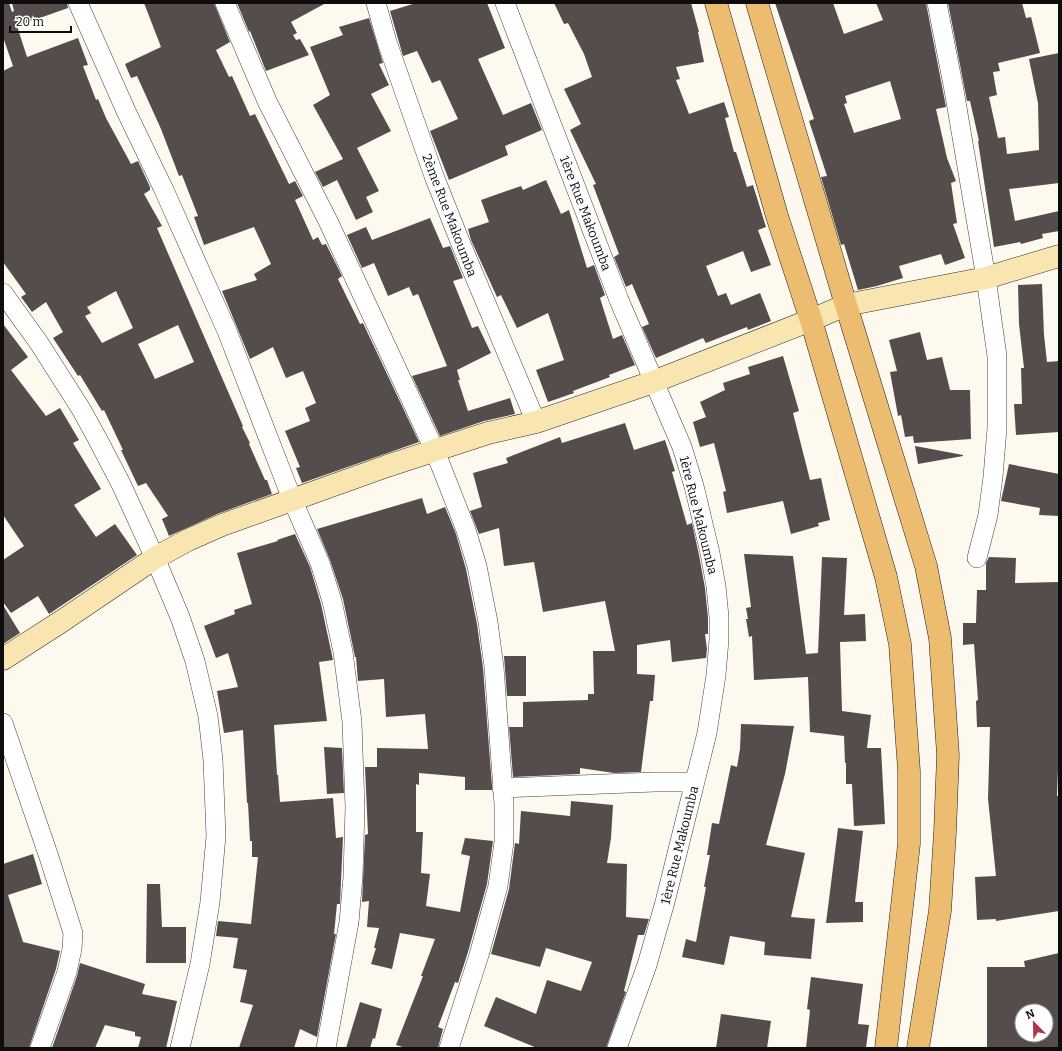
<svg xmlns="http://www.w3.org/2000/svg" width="1062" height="1051" font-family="Bitter,serif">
  <rect width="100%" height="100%" fill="#fef9ef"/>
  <path fill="#554d4b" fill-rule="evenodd" d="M3 3H9L12 12 14 11 12 3H67L68 8 17 26 27 57 78 38 88 65 83 66 96 100 98 99 106 118 131 164 138 161 150 187V190L144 194 162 226 157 228 243 426 242 427 250 443 249 444 265 480H267L272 494 217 514 169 536 162 519 168 516 146 483 138 486 121 450H123L104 410 102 411 80 375 78 376 53 338 63 332 46 302 32 312 21 297 26 294 3 262V71L13 66 3 37ZM116 291 133 328 102 343 85 316 91 313 87 307ZM178 325 194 362 155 379 138 344Z
    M144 3H214L230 42 216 50 229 77 232 76 250 116 255 114 289 184 295 181 303 196 295 200 313 240 318 237 322 245 326 244 342 276 338 279 360 324 363 323 419 442 302 483 296 468 300 467 285 431 310 421 305 408 316 403 303 371 286 378 273 347 250 359 222 291 257 280 254 274 271 264 254 227 204 245 194 217 198 216 182 175 179 176 161 129 137 76 131 78 125 64 161 47Z
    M237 3H326L291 22 297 33 293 35 296 40 300 39 309 55 266 71 250 31 249 32Z
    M416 3H487L505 48 478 59 503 115 531 103 542 130 505 146 508 155 449 180 430 131 458 119 440 80 432 83 417 51 403 56 390 11Z
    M554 3H691L699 32H698L704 62 676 67 680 79 676 80 689 114 724 102 729 117 725 118 734 152H736L747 187 753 185 766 227 758 230 771 265 751 272 743 251 706 266 718 296 726 293 731 305 760 293 771 321 748 330 747 327 706 343 703 338 656 358 642 327 649 324 632 284 626 287 614 257 619 254 593 185 596 184 570 130 581 124 564 89 592 77 584 54 568 23 564 24Z
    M775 3H833L844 34 883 20 876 3H926L946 107 936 109 947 158 956 181 951 183 957 223 953 224 965 258 945 265 941 254 899 266 903 278 877 286 858 290 844 244 841 245 821 177 827 176 809 121 814 119ZM890 81 901 119 854 133 844 104 847 103 845 96Z
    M948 3H1022L1026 18 1031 17 1040 53 998 63 1000 71 993 72 997 95 989 97 998 138 1005 137 1007 154 1039 150 1038 103 1029 59 1059 53V183L1009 189 1015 221 1059 211V231L1042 234 1043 238 1021 244 1020 242 994 247 978 141H979L970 101H967Z
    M369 18 383 63 379 64 389 85 371 94 391 131 357 148 379 191 366 197 373 212 356 220 337 180 323 187 315 172 343 159 313 105 330 95 310 47 343 35 339 27Z
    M546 180 561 214 569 210 587 268 594 265 605 295 600 298 613 339 622 335 635 365 609 375 610 377 573 391 574 393 548 402 536 370 564 360 548 313 517 328 501 295 497 297 471 240 468 229 489 222 481 200 521 186 523 190Z
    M430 218 443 248 450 246 463 278 453 281 472 328 478 326 491 353 457 370 460 380H458L468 411 510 398 515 414 484 421 440 436 412 376 447 366 418 294 413 296 409 287 388 296 374 263 362 268 347 235 366 227 372 240Z
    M1042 284 1044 335 1047 362 1059 361V432L1016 435 1014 404H1022L1021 368H1024L1019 324 1018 285Z
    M3 324 28 357 11 370 46 416 60 408 79 440 73 443 101 489 74 505 96 537 115 524 137 555 49 614 38 596 11 613 3 602V560L24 546 3 515Z
    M920 332 927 360 942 357 950 390H970L971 439 914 443 913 436 905 437 901 415 898 416 890 372 897 371 889 340Z
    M783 356 799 411 793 413 810 480 821 478 830 520 818 523 819 526 791 534 783 501 727 513 723 492 726 491 714 443 700 447 693 422 706 417 700 402 725 390 723 383 750 374 748 367Z
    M625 423 634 450 665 440 675 471 672 472 687 525 692 523 699 555 705 588 708 618V634H705L707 649 706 658 672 662 670 640 637 645V674L655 675 653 701H650L641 772 614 773 580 768V774L513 777 509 727H523V702L588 700V694H594L593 651H615L605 601 543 612 534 562 504 566 499 528 479 534 470 511 482 507 473 473 508 463 506 458 560 437 562 443Z
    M915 446 963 455V456L918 464Z
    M1009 464 1059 474V516L1039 515 1040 508 1001 501Z
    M422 498 427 514 445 507 456 534 466 569 477 624 483 668 492 786V790H465V777L419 773V785L416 784V832H423L421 873 430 874 426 906 460 912 470 856 461 854 465 838 493 841 487 884 468 952 458 983 455 982 438 1027 443 1029 438 1048H406L396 1045 423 976H421L435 939 400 933 392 969 371 964 376 948H374L379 928 367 927 369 901 362 902 365 835 368 834 365 767H377V748L428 749 425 714 386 717 384 679 358 681 356 657H355L343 599 330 560 317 529Z
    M295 534 310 567 321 604 333 660 319 662 327 721 274 725 277 775H278L280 802 333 798 336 838 343 837 340 904H337L334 934H336L317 1037 300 1029 294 1048H239L253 1005 240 1002 247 970 233 968 238 938 216 936 218 921 251 924 258 857H252V841H250L248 803H247L243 730 224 733 217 691 238 687 228 653 216 658 204 626 235 614 234 610 252 604 237 553 278 541 277 540Z
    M744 554 793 556 806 654 818 653 822 557 847 558 844 615 865 614 866 641 840 642 842 711 871 715 867 748H881L885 824 854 826 852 784H846V763H845L844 736 810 732 808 677 754 680 752 636 749 637 746 619H748L746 608 751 607Z
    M989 557 1016 558 1015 583 1059 582V744L1057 796H1059V911L996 921V919L977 920 975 877 996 876 988 799 990 727H977L976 701 978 700 974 644 963 645V623H976L977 590H986V563Z
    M3 605 20 633 3 644Z
    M504 656H526V696H507Z
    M741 724 794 726 785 774 766 845 805 853 791 917 815 919 811 959 764 955 765 942 730 936 724 965 682 957 686 939 696 942 706 887H704L710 855H707L712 823 719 824 731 765 737 767 740 749Z
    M324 747 342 748 344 793 327 794Z
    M571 801 613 805 611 838 607 863 627 864 626 917 649 919 644 935H638L624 991 626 992 606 1048H537L484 1026 496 997 536 1014 547 980 581 991 592 962 546 948 540 967 491 954 509 889 515 843 519 844 521 811 570 816Z
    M838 828 863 831 855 902H863V922L826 923Z
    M33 854 42 884 8 895 23 942 60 951 56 969 29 1048H3V864Z
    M147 884H160L162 927H186V963H146Z
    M1059 953V1048H987V967H1025L1024 961ZM1022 1011H1046V1035H1022Z
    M80 963 145 984 142 994 177 1001 166 1048H138L141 1037 135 1036V1032L105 1025 95 1048H52L77 976Z
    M811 977 863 984 858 1024 869 1025 866 1048H806L810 1010 807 1009Z
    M360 1002 382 1009 375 1039 373 1038 370 1048H346Z
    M721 1014 771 1021 767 1048H716Z"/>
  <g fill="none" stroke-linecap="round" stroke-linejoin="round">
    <g stroke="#404040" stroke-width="20">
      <path id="street" d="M78 3 126 111 164 190 227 331 292 499 320 563 332 601 343 652 352 722 355 807 353 877 349 922 326 1048
        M225 3 267 101 328 221 435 451 466 530 477 566 488 622 494 667 504 804V842L498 886 479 955 449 1048
        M376 3 387 42 434 176 461 244 536 422
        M505 3 619 300 682 447 694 486 710 553 716 586 719 617V640L716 675 707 733 665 902 647 965 617 1048
        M937 3 954 90 986 278 997 356V428L993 477 988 515 977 558
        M3 293 39 343 81 409 97 438 121 484 155 558 180 617 195 661 208 716 213 760 216 836 210 902 200 964 180 1048
        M3 723 49 857 73 933 72 949 67 972 40 1048
        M502 788 655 782H694"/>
    </g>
    <g stroke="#2f2f2f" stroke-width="23">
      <path id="secondary" d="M3 659 62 621 155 558 188 540 222 525 387 466 488 433 536 422 653 382 811 320 846 305 986 278 1059 256"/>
    </g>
    <g stroke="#1e1e1e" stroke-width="23">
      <path id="primary" d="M716 3 777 216 811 320 886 577 900 644 909 771V844L886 1048
        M757 3 846 305 926 566 940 638 948 755 945 832 940 911 918 1048"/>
    </g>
    <use href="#street" stroke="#fff" stroke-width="19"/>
    <use href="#secondary" stroke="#f8e5b0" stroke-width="22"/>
    <use href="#primary" stroke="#ecbc71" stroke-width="22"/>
  </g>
  <g text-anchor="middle" stroke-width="4" stroke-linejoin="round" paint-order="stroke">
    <g font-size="13" fill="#0d0d0d" stroke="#fff">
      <text transform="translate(586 213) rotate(69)" y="5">1ère Rue Makoumba</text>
      <text transform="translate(450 215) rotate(69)" y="5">2ème Rue Makoumba</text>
      <text transform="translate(699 515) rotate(76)" y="5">1ère Rue Makoumba</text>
      <text transform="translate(679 845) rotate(-76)" y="5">1ère Rue Makoumba</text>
    </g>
  </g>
  <rect width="1062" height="1051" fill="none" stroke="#0d0d0d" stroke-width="8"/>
  <g transform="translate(1034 1023) rotate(337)"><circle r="19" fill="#ffffff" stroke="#9e9e9e"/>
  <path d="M0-3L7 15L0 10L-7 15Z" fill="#b1324b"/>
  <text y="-6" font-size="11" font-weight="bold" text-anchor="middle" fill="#0d0d0d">N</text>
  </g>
  <path d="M10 26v6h61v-6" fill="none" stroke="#0d0d0d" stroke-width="2"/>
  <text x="16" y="26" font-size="12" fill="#0d0d0d" stroke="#ffffff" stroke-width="3" paint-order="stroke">20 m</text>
</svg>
